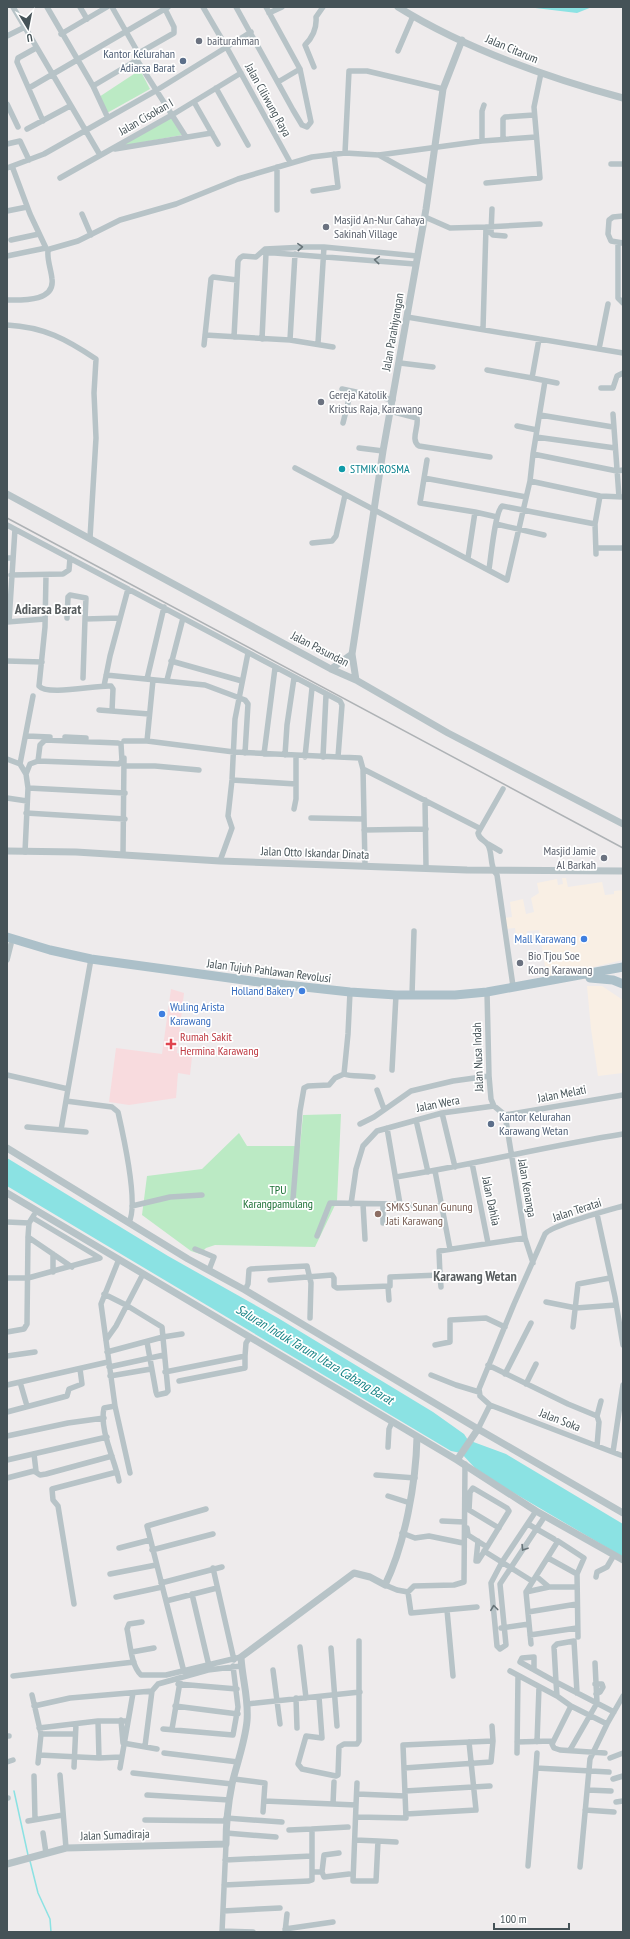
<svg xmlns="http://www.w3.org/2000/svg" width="630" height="1939" font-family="'PT Sans Narrow',sans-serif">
  <rect width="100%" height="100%" fill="#eeebec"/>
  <path fill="#f9efe4" d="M562 878H566L568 887 602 882 605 895 614 894V891L623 890V960L547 978 539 930 527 931 528 940 517 942 515 928 506 929 504 918 512 917 510 902 523 899 526 914 534 912 531 898 539 893 537 883 557 879 558 885 563 884Z
    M587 986H602L623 1000V1073L598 1076 591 1029Z"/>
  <path fill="#f8dbde" d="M171 989 184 993 177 1053 192 1057 190 1075 178 1073 176 1098 129 1105 109 1102 116 1048 162 1054Z"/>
  <path fill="#bbeac4" d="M140 70 150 89 107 113 99 97Z
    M171 117 182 135 116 147Z
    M341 1114 337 1201 315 1247 215 1245 206 1248 200 1254 191 1251 142 1215 147 1176 202 1169 239 1133 247 1146H300L303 1115Z"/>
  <path fill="#8be2e3" d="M527 7H592L577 13Z
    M7 1158 168 1256 278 1318 433 1412 464 1434 468 1440 506 1454 623 1524V1557L507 1489 475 1468 461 1453 451 1451 7 1186Z"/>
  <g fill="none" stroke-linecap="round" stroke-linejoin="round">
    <path stroke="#8be2e3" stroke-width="1.5" d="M14 1791 28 1855
      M30 1861 38 1893 50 1919 51 1932"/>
    <path stroke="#b7c3c7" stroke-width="5.5" d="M13 7 100 155
      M47 7 93 86 107 116
      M80 7 87 19
      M203 7 227 48 290 162
      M236 7 293 110 302 125 307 127 311 122 300 69 266 7
      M269 13 282 7
      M61 34 107 7
      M7 36 25 27
      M36 48 18 58 17 62 43 121
      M398 51 413 16
      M139 53 174 33V27L165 9
      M137 60 186 137
      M314 67 305 45C313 37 317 28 316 17L323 7
      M278 82 300 69
      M93 86 137 60 140 56 112 7
      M29 88 168 7
      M216 88 248 145
      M194 102 218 144
      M7 104 18 127
      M27 129 70 106
      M503 139V119L505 117 534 115
      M482 141V111L484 105
      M7 144 20 141 29 160
      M115 149 212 133
      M345 153 349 71H367L443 89
      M379 155 429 183
      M611 164H623
      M12 166 30 214 46 248
      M7 168 44 154 157 90 251 32
      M60 178 172 115 241 73
      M486 183 540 178 534 107 541 73
      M313 191 338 187 334 154
      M492 209 491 233 493 235 505 236
      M277 210V167
      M7 211 27 207
      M82 214 91 235
      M623 216 613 217 609 220 608 234 611 241 623 243
      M425 217 450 228 486 227 483 329
      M486 227 540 224
      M11 240 39 234
      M618 243V298L623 303
      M262 252 415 264
      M7 256 46 248 47 249
      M7 300C22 300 55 302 52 279 51 269 47 260 48 251L50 249 78 241 120 220 176 204 238 179 312 157 345 153 379 155 482 141 536 137
      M407 317 623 353
      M7 325C44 327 66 339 96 359L94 393 96 438 90 538
      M205 335 290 340 333 347
      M234 337 238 261 240 258 243 256 256 257 265 249 306 247H324L417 256
      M262 339 266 253
      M539 339 532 378 557 383
      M290 340 295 254
      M318 343 324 247
      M204 345 211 279 213 277 237 280
      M599 349 608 304
      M400 363 433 367
      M487 370 532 378
      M601 388H613L617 376 623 373
      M342 389 393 400
      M390 411 417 418C419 427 410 440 419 446L490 457
      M613 414 619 497
      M540 415 613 427
      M343 423 351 391
      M517 426 537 430
      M536 437 615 448
      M359 448 383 451
      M533 454 617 471 623 470
      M427 460 420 503 475 512 468 558
      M295 468 507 580 530 481 533 454 545 381
      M424 478 526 497
      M530 481 600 496 623 497
      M475 512 497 517
      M496 524 544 535
      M595 524 596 554
      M7 525 340 701 342 705 338 757
      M312 543 332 541 336 536 345 495
      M596 548H622
      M7 558H13
      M489 569C491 557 495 512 502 506L595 524 600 496
      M11 575 63 574 69 570 70 558
      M46 575 45 627 39 686C47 696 96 685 111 686L113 689 112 711
      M67 618 68 597 70 595 86 598 85 619
      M7 622 45 619
      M9 622 15 529
      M7 661 42 662
      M171 661 242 681
      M106 675 205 685 245 700 248 704 245 753
      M83 678 85 619 120 618
      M147 679 164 607
      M167 680 183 618
      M104 686 110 656 128 589
      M99 710 149 714
      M27 736 50 737
      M65 737 86 738
      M124 741H147L234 752 360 758 363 769 365 865
      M147 741 153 680
      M264 754 275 668
      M285 755 287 725 294 678
      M305 757 312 688
      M323 757 326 695
      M7 759 20 764
      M125 766H155L199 770
      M363 769 479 828
      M26 774 30 764 38 761 119 764 122 761 121 744 118 743 45 740 40 745 38 761
      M232 780 296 784
      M28 788 125 793
      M503 789 478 833C479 840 485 840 488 845 493 854 489 866 497 875L513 986
      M7 798 27 801
      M425 800 426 867
      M294 809 296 799V756
      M26 813 125 819
      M311 818 363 819
      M364 830 426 829
      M488 844 500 851
      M25 852 28 788 26 774 20 764 33 696
      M123 855 124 758
      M220 861 232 828 228 816 232 780 235 719 248 653
      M7 960 11 944
      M487 992 489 1076 491 1099 494 1106 505 1115
      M412 995 414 931
      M392 1070 396 995
      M344 1074 348 1034 350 992
      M7 1075 68 1089 61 1130
      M68 1089 91 959
      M377 1090 384 1109
      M66 1101 112 1107 118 1112C123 1134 139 1204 129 1222
      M442 1113 455 1167
      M505 1115 525 1238 533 1263
      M505 1115 623 1095
      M416 1120 428 1172
      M360 1124 374 1117 411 1091 453 1081 489 1076
      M27 1127 86 1132
      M387 1128 400 1204
      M472 1163 488 1243
      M435 1171 450 1249
      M396 1177C472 1165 547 1146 623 1134
      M293 1199 300 1111 304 1088 308 1086 329 1085 335 1078 344 1074C351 1077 364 1075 373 1077
      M351 1204 356 1169 363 1146 377 1131 442 1113 494 1106
      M363 1204 365 1239
      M132 1206 170 1197 202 1195
      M597 1214 615 1297 623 1345
      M7 1222 29 1223
      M383 1223V1204
      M317 1236 330 1203 400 1204 425 1207 442 1206
      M28 1237 72 1267
      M195 1249 214 1257 209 1270
      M119 1259 101 1304 115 1406 130 1473
      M53 1272V1254
      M440 1275 441 1287
      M7 1278H28L100 1258 33 1218
      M270 1280 332 1275 334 1278V1286L337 1288 390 1286V1277L440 1275 439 1251 525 1238
      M388 1286 389 1300
      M245 1290 248 1284 249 1270 251 1269 307 1266 311 1283 310 1318
      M104 1294 126 1305 162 1327 168 1391 166 1393 157 1395 156 1392 147 1342
      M546 1302 576 1308 616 1305
      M573 1327 578 1284 610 1278
      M7 1332 24 1329 27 1324 28 1237 29 1223 34 1215
      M106 1340 116 1326 143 1274
      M435 1345 450 1342V1320L486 1318 505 1327
      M107 1352 163 1337 182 1334
      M7 1356 35 1352
      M488 1365 568 1404 597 1416 599 1422 597 1446
      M109 1367 164 1355
      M165 1372 245 1356 246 1343 250 1337
      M505 1374 531 1323
      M431 1375 456 1385 479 1392
      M110 1376 151 1369
      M179 1381 245 1368V1356
      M20 1382 27 1406
      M526 1384 536 1364
      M7 1385 108 1362
      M490 1405 623 1456
      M115 1406 104 1408C99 1430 115 1460 119 1481
      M7 1412 67 1396 69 1389 82 1384 80 1369
      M597 1416 601 1401
      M478 1429 490 1405 480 1396 479 1389 514 1304 545 1234C552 1225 609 1210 623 1206
      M7 1436 68 1423 104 1418
      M388 1447 389 1429 392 1422
      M613 1452 623 1385
      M34 1454 36 1471
      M7 1460 107 1437
      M376 1475 415 1478
      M7 1478 34 1471 40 1475 46 1474 112 1456
      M388 1496 410 1503
      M536 1511 502 1562 491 1583 497 1646 500 1649 506 1645 500 1584 545 1516
      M442 1521 464 1522
      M528 1524 554 1539
      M467 1528 468 1535 487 1547 478 1561H476L478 1541
      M402 1533 415 1538 429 1536 463 1543
      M487 1547 509 1511 507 1508 473 1488 470 1492 469 1510 499 1528
      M119 1548 150 1540
      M152 1550 213 1534
      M484 1551 532 1581
      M548 1558 577 1574
      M213 1568 234 1660
      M110 1574 156 1565
      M536 1576 549 1587
      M596 1577 597 1572 607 1567 614 1555
      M161 1583 222 1567
      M385 1585 397 1590 408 1592 414 1586 454 1585 464 1582 465 1464
      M408 1592 411 1613 477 1607
      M526 1592 549 1587H576
      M192 1594 209 1666
      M116 1597 162 1587
      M166 1601 217 1588
      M74 1604 58 1506 53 1500 52 1489 117 1472
      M447 1610 453 1676
      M528 1612 577 1604
      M142 1622 129 1624 127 1629C130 1642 131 1666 141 1675H166L241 1657
      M501 1628 529 1624
      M530 1635 577 1628
      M531 1644 526 1592 558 1541 584 1558 577 1574 578 1637
      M300 1647 306 1698
      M331 1648 337 1726
      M132 1652 154 1648
      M534 1668V1657L522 1658 520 1662 556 1682 557 1696 571 1706
      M273 1670 280 1724
      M510 1671 557 1696
      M184 1672 147 1526 206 1509
      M13 1676 134 1662
      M178 1684 237 1689
      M595 1684H602L603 1687 600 1692 596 1694
      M577 1693 574 1641 557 1644 554 1647 556 1682 614 1712
      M32 1695 41 1734 38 1763
      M319 1697 322 1738 306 1736 298 1764 302 1769 336 1776 338 1775 339 1747 344 1744H357L359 1741V1641
      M296 1698 297 1728
      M247 1704 360 1692
      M34 1706 70 1698 152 1691 158 1684 208 1670 241 1666
      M175 1706 238 1714
      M121 1720 123 1743 157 1749
      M98 1721 99 1758
      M492 1726 493 1741
      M39 1728 98 1721H128
      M163 1729 233 1735 238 1707 233 1666
      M172 1729 180 1682
      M41 1734H75
      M7 1736H9
      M517 1742 552 1741
      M537 1742 539 1687
      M145 1746 152 1691
      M570 1750 597 1703 595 1663
      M164 1753 238 1762
      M517 1753 518 1676
      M605 1753 560 1750 554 1748 552 1744 571 1706 607 1724
      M39 1755 99 1758 121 1757
      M610 1758 623 1753
      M7 1762 13 1760
      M74 1767 76 1724
      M120 1768 133 1693
      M536 1768 537 1753
      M133 1773 232 1784
      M60 1775 66 1848
      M34 1776 35 1819
      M234 1779 265 1783 263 1812
      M613 1779 623 1776
      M588 1790 611 1791
      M405 1791 490 1786
      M357 1794 405 1796
      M147 1795 229 1800
      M7 1798H8
      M264 1801 356 1805 357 1783
      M616 1802 623 1801
      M333 1804 334 1782
      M585 1810 614 1812
      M406 1814 476 1810 469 1742
      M356 1817 406 1818 403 1745 493 1741 491 1762 404 1768
      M226 1818 282 1822
      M145 1820 226 1821
      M28 1821 63 1815
      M289 1830 312 1829
      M43 1833 46 1853
      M226 1833 276 1837
      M355 1840 378 1841 376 1881H353L356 1805
      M378 1841 396 1842
      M225 1860 312 1856
      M528 1866 536 1768 609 1772
      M580 1867 590 1759 607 1724 623 1696
      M312 1872H322L324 1877 349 1874
      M322 1872 324 1855 339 1853
      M224 1885 309 1881 312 1880V1829L348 1827
      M223 1911 280 1908
      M285 1929 333 1922
      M222 1931 253 1932
      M222 1932 226 1844
      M285 1932 287 1914"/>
    <path stroke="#b7c3c7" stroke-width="7" d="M398 7C464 48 549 78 623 98
      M7 494 331 669 356 680 448 733 623 824
      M331 669 352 654
      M356 680 352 654 383 451 426 209 443 89 462 40
      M7 851 76 852 220 861 467 870 623 871
      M7 1148 188 1259 245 1290 478 1429 623 1513
      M7 1193 457 1460 536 1511 623 1560
      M457 1460 478 1429
      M7 1864 66 1848 226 1844C226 1824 228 1804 232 1784 237 1763 245 1742 247 1721 249 1699 242 1678 241 1657L354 1573 370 1577 385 1585C405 1544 416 1483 417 1437"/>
    <path stroke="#acc0c9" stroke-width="9" d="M7 937 50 950 91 959 259 982 350 992 396 995H455L487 992 623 967
      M590 978 613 980 623 984"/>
    <path stroke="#aeb2b5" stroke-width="1.5" d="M7 518 623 848"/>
  </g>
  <defs><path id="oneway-chevron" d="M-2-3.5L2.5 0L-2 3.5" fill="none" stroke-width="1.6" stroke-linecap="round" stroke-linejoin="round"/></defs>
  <g stroke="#677479">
    <use href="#oneway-chevron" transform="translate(300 247) rotate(-3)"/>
    <use href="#oneway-chevron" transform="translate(377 260) rotate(-175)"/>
    <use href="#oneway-chevron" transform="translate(524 1548) rotate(122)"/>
    <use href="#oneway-chevron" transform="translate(494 1608) rotate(-97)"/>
  </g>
  <g fill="#6b7280" stroke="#fff" stroke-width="1.5">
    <circle cx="199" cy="41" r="4"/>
    <circle cx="326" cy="227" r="4"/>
    <circle cx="321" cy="402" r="4"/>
    <circle cx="604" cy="858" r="4"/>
    <circle cx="520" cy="963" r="4"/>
  </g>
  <g fill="#5c6f8a" stroke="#fff" stroke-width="1.5">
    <circle cx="183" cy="61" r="4"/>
    <circle cx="491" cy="1124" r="4"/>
  </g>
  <circle fill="#0f9aa8" stroke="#fff" stroke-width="1.5" cx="342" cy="469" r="4"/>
  <g fill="#3f7fe0" stroke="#fff" stroke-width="1.5">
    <circle cx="584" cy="939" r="4"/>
    <circle cx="302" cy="991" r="4"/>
    <circle cx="162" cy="1014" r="4"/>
  </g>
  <path fill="#e0444e" stroke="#fff" stroke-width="1.5" d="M169 1038h4v4h4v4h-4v4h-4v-4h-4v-4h4z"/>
  <circle fill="#8d6e63" stroke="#fff" stroke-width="1.5" cx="378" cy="1214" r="4"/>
  <g text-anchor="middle" stroke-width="3.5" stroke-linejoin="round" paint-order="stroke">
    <g font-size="12" fill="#5b616d" stroke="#fff" text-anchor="start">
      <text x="207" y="45">baiturahman</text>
      <text x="334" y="224">Masjid An-Nur Cahaya<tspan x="334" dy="14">Sakinah Village</tspan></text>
      <text x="329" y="399">Gereja Katolik<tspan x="329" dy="14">Kristus Raja, Karawang</tspan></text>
      <text x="596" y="855" text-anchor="end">Masjid Jamie<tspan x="596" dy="14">Al Barkah</tspan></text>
      <text x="528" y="960">Bio Tjou Soe<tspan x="528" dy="14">Kong Karawang</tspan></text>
    </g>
    <g font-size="12" fill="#455257" stroke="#fff">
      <text transform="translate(512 49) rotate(23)" y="4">Jalan Citarum</text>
      <text transform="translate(268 100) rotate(61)" y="4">Jalan Ciliwung Raya</text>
      <text transform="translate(146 117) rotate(-30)" y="4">Jalan Cisokan I</text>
      <text transform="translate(393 332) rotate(-80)" y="4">Jalan Parahiyangan</text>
      <text transform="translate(320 649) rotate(27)" y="4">Jalan Pasundan</text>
      <text transform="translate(315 853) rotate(2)" y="4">Jalan Otto Iskandar Dinata</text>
      <text transform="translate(269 971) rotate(7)" y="4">Jalan Tujuh Pahlawan Revolusi</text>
      <text transform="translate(478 1057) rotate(-92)" y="4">Jalan Nusa Indah</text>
      <text transform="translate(562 1094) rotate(-11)" y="4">Jalan Melati</text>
      <text transform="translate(438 1104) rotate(-11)" y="4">Jalan Wera</text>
      <text transform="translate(527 1188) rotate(80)" y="4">Jalan Kenanga</text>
      <text transform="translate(491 1201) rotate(78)" y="4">Jalan Dahlia</text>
      <text transform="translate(577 1210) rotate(-18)" y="4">Jalan Teratai</text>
      <text transform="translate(560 1420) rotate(21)" y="4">Jalan Soka</text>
      <text transform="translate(115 1835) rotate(-2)" y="4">Jalan Sumadiraja</text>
    </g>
    <g font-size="12" fill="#4e5e75" stroke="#fff" text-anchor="end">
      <text x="175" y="58">Kantor Kelurahan<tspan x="175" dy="14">Adiarsa Barat</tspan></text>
      <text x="499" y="1121" text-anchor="start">Kantor Kelurahan<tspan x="499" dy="14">Karawang Wetan</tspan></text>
    </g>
    <g font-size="12" fill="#0d838f" stroke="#fff" text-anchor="start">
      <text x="350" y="473">STMIK ROSMA</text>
    </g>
    <g font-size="12" fill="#366cbe" stroke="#fff" text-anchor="end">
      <text x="576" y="943">Mall Karawang</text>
      <text x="294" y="995">Holland Bakery</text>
      <text x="170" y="1011" text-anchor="start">Wuling Arista<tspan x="170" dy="14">Karawang</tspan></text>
    </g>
    <g font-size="12" fill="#be3a42" stroke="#fff" text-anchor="start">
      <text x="180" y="1041">Rumah Sakit<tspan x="180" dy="14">Hermina Karawang</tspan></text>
    </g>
    <g font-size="12" fill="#1d7136" stroke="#fff">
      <text x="278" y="1194">TPU<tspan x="278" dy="14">Karangpamulang</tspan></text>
    </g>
    <g font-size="12" fill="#785e54" stroke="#fff" text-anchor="start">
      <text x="386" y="1211">SMKS Sunan Gunung<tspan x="386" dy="14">Jati Karawang</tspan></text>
    </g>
    <g font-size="13" font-style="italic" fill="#168284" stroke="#fff">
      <text transform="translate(315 1354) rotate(31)" y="5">Saluran Induk Tarum Utara Cabang Barat</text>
    </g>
    <g font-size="14" font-weight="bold" fill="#585d5f" stroke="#fff">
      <text x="48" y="614">Adiarsa Barat</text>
      <text x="475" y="1281">Karawang Wetan</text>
    </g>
  </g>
  <rect width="630" height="1939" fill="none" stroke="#455257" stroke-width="16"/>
  <g transform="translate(28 28) rotate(170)" stroke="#ffffff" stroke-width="3" paint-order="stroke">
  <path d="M0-3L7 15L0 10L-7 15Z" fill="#455257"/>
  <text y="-6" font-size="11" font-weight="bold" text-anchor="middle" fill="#455257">U</text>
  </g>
  <path d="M494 1923v6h75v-6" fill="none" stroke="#455257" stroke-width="2"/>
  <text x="500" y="1923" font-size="12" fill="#455257" stroke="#ffffff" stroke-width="3" paint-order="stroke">100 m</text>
</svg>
